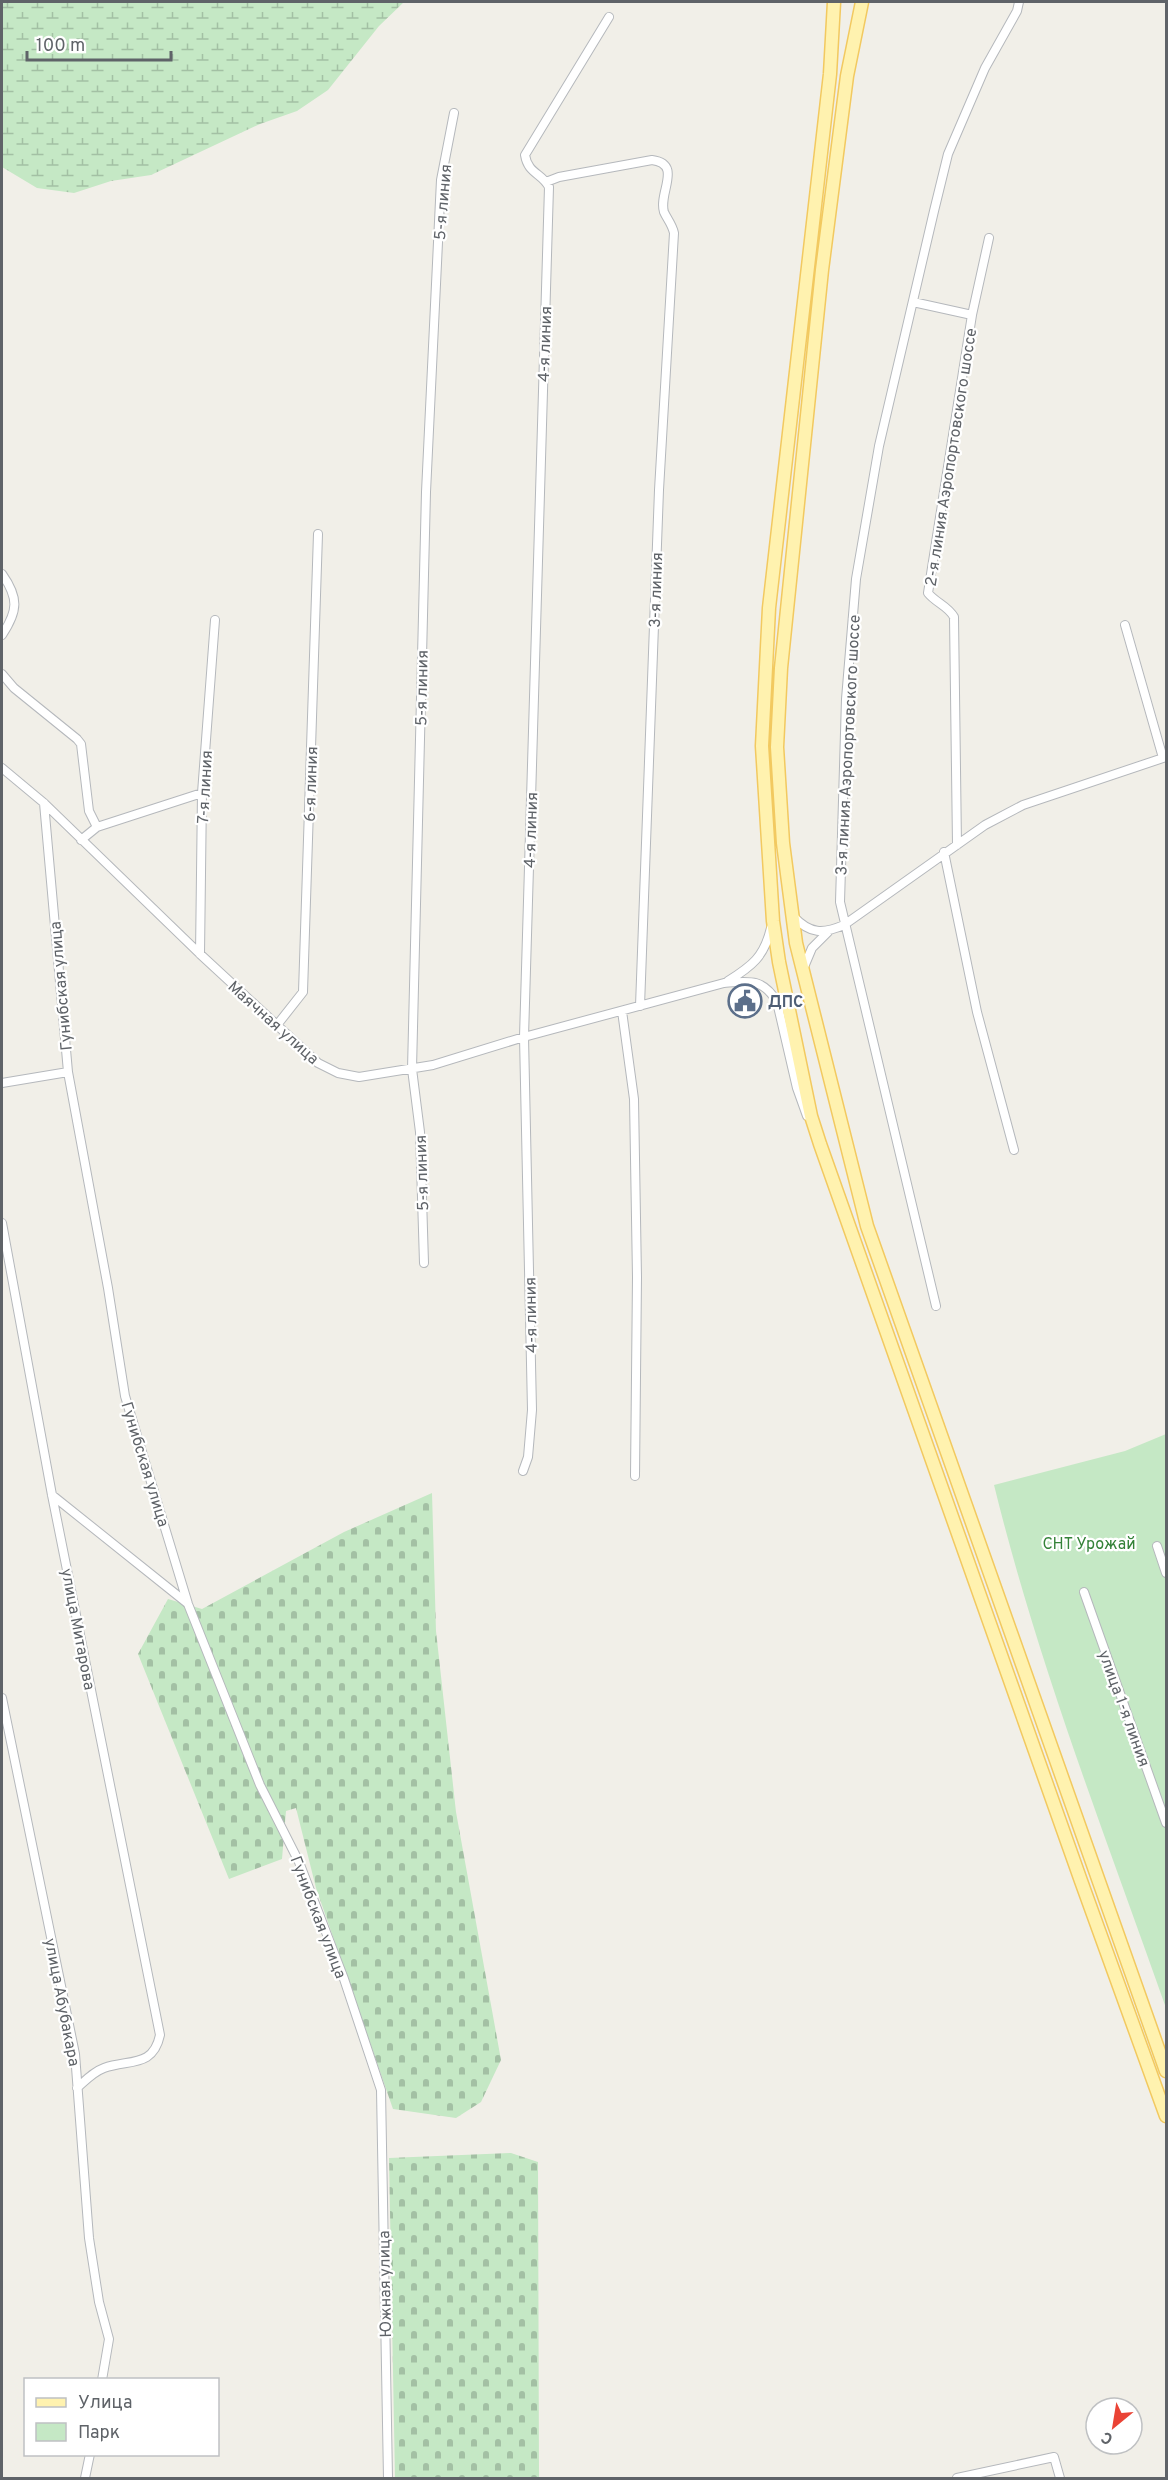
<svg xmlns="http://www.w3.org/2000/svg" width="1168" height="2480" font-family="Overpass,sans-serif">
  <defs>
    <pattern id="wetland-marsh" width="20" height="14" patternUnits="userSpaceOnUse" patternTransform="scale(1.5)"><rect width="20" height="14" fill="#c5e8c5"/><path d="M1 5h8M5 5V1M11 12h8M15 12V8" fill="none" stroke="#a3c0a4"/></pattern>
    <pattern id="cemetery-stones" width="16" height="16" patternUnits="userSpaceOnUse" patternTransform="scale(1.5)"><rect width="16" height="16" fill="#c5e8c5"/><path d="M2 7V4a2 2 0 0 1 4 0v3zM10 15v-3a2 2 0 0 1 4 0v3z" fill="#a3c0a4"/></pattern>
  </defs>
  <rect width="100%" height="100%" fill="#f1efe8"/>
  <path fill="#c5e8c5" d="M1166 1434V2008C1105 1835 1038 1664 994 1485L1125 1451Z"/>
  <path fill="url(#wetland-marsh)" d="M2 2H404L379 26 328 90 297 111 260 124 151 175 111 181 74 193 37 188 2 167Z"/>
  <path fill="url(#cemetery-stones)" d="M432 1493 436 1631 456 1812 501 2060 481 2102 456 2118 393 2109 316 1888 296 1808 286 1811 282 1859 229 1879 138 1654 168 1599 202 1609 344 1532Z
    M511 2153 538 2162 539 2478H395L389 2158Z"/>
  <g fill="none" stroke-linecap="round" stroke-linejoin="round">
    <g stroke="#b5b8bc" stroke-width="10">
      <path id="minor" d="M546 182 559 177 652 160C683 164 658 193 664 212 667 219 672 224 674 233L659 490 640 1006
        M913 302 972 315
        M2 574C19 598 18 611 2 635
        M1125 625 1163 758
        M2 674 14 688 77 739 81 744 89 811 97 827
        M2 768 44 803 200 954 318 1063 338 1073 359 1077 433 1065 524 1037 724 983C749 981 763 978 777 1002L797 1088 807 1116
        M44 803 68 1072 108 1288 125 1396 188 1604 260 1785 299 1862 344 1979 381 2090 388 2478
        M81 840 97 827 202 793
        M957 845 954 617C948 606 936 603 928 593L972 315 989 238
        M944 852 977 1012 1014 1150
        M794 917C810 934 823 934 844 925L985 825 1023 805 1166 757
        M200 954 202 793 215 620
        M804 967 812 948 828 932
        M728 981C752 966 764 957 771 928
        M622 1011 634 1099 637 1277 635 1476
        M277 1025 303 992 318 534
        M2 1083 68 1072
        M2 1223 52 1495 160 2035C153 2068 129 2059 104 2068 93 2072 86 2080 77 2088
        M424 1263 420 1132 412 1069 426 492 441 180 454 113
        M936 1306 840 902 846 699 856 579 879 446 934 211 948 154 985 68 1017 11 1019 2
        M523 1471 528 1457 532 1410 524 1037 549 187C542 173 528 174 525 155L609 17
        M52 1495 187 1603
        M1157 1546 1166 1573
        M1084 1592 1166 1823
        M2 1698 75 2054 89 2238 99 2302 109 2339 102 2380
        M85 2478 90 2454
        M957 2478 1054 2457 1060 2478"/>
    </g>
    <g stroke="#f2c960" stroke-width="15">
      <path id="primary" d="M834 2 830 74 769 608 762 746 773 921 779 962 811 1116 820 1144 1081 1881 1166 2116
        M862 2 847 76 822 270 781 668 777 747 783 843 796 943 867 1226 1166 2071"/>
    </g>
    <use href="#minor" stroke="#fff" stroke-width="8"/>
    <use href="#primary" stroke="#fff2af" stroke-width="12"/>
  </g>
  <defs>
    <g id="civic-ring" transform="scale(1.725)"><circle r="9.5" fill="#fff" stroke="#5c6f8a" stroke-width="1.5"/><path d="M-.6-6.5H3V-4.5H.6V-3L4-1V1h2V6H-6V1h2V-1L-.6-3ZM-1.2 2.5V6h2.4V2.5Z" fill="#5c6f8a"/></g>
  </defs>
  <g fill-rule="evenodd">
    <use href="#civic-ring" x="745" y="1001"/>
  </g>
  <g text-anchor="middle" stroke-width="4.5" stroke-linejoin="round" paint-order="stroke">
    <g font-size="16" fill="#5f6368" stroke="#fff">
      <text transform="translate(442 202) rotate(-85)" y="6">5-я линия</text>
      <text transform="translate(544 344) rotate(-88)" y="6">4-я линия</text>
      <text transform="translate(950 457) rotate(-81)" y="6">2-я линия Аэропортовского шоссе</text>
      <text transform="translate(655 590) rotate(-88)" y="6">3-я линия</text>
      <text transform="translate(421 688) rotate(-89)" y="6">5-я линия</text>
      <text transform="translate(847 745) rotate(-87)" y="6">3-я линия Аэропортовского шоссе</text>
      <text transform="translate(310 784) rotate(-88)" y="6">6-я линия</text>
      <text transform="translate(204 787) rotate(-87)" y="6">7-я линия</text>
      <text transform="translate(530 830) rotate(-88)" y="6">4-я линия</text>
      <text transform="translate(60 986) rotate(-95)" y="6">Гунибская улица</text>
      <text transform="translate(274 1022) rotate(42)" y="6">Маячная улица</text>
      <text transform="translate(421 1173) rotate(-92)" y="6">5-я линия</text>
      <text transform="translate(530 1315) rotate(-91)" y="6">4-я линия</text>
      <text transform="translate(146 1464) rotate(73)" y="6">Гунибская улица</text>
      <text transform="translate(79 1629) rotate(79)" y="6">улица Митарова</text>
      <text transform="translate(1125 1708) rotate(70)" y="6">улица 1-я линия</text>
      <text transform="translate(319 1917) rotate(69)" y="6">Гунибская улица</text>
      <text transform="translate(63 2002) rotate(79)" y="6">улица Абубакара</text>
      <text transform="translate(384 2284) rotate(-91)" y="6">Южная улица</text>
    </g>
    <g font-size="16" font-weight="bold" fill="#4e5e75" stroke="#fff" text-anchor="start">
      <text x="768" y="1007">ДПС</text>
    </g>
    <g font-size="16" fill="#348238" stroke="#fff">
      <text x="1089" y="1549">СНТ Урожай</text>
    </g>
  </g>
  <rect width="1168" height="2480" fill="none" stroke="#5f6368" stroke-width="6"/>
  <rect x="24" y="2378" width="195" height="78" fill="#ffffff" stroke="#bfc1c3" stroke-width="1.5"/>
  <rect x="36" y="2398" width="30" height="9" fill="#fff2af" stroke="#bfc1c3" stroke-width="1.5"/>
  <text x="78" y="2408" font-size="18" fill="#5f6368">Улица</text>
  <rect x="36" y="2423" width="30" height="18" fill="#c5e8c5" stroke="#bfc1c3" stroke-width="1.5"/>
  <text x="78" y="2438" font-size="18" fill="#5f6368">Парк</text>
  <g transform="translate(1114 2426) rotate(210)"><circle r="28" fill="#ffffff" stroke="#bfc1c3" stroke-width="1.5"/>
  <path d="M0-4.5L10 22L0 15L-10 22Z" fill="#ea4335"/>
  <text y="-9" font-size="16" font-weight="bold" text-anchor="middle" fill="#5f6368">С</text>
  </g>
  <path d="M27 51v9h144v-9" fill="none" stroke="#5f6368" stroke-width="3"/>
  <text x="36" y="51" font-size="18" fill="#5f6368" stroke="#ffffff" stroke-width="4.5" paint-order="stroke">100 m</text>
</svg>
